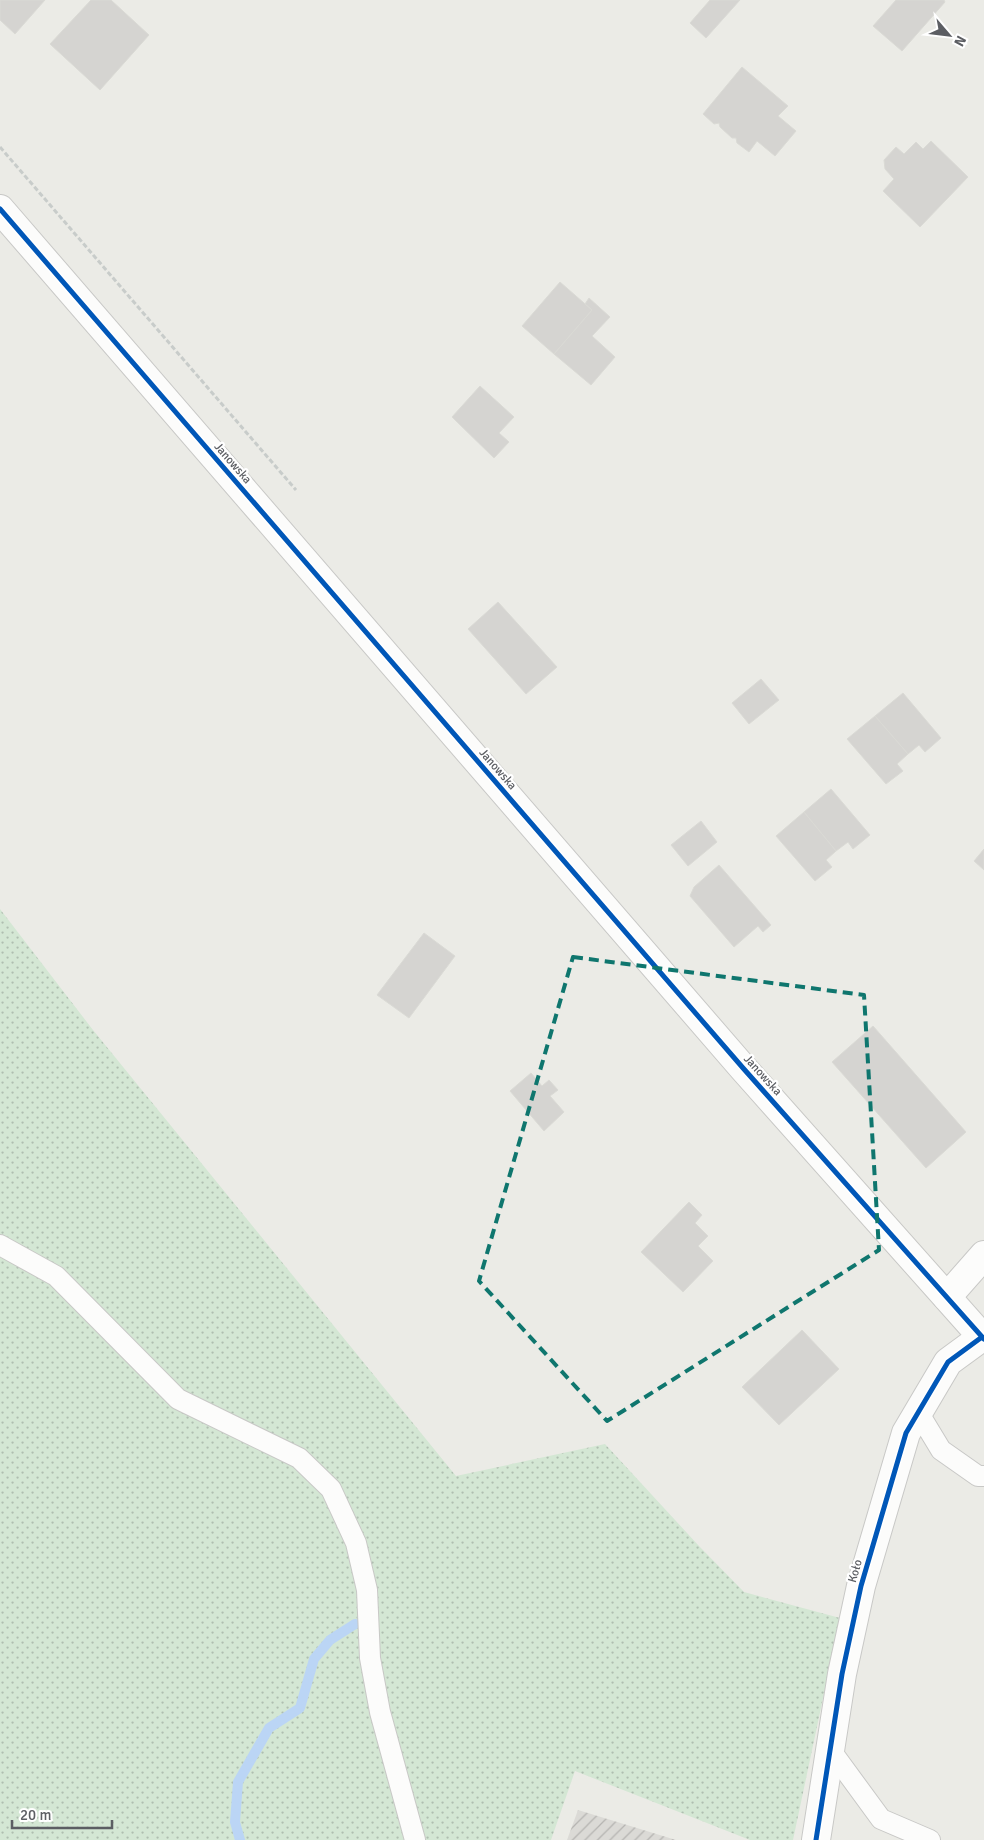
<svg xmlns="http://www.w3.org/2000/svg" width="984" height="1840" font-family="Signika,sans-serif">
  <defs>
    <pattern id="industrial-furrows" width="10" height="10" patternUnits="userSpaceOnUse" patternTransform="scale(1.25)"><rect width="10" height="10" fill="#dbdad6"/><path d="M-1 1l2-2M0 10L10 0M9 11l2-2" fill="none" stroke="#b5b4b1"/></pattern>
    <pattern id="grass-dots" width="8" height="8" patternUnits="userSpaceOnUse" patternTransform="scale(1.25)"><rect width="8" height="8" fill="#d4e7d4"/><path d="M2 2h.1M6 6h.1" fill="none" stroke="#afbeb0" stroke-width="1.8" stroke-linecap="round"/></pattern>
  </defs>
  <rect width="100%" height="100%" fill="#ebebe6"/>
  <path fill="url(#industrial-furrows)" d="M578 1810 676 1840H567Z"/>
  <path fill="url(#grass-dots)" d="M0 909 93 1030 456 1476 605 1444 699 1546 744 1592 840 1618 793 1840H750L575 1771 551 1840H0Z"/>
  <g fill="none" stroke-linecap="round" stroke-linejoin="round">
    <path stroke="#bbd5f5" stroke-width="10" d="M240 1840 235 1822 238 1782 269 1728 300 1708 314 1659 330 1640 355 1624"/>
  </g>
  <path fill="#d5d4d1" stroke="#dadad5" d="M0 0H45L15 34 0 20Z
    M91 0H111L149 35 100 90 50 44Z
    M710 0H740L706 38 690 23Z
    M896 0H944L945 2 902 51 873 26Z
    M742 67 788 106 778 116 796 131 775 156 757 141 749 152 737 143 736 138H732L720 127 719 123 714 124 703 114Z
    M931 141 968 177 920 227 883 191 894 179 885 169 884 160 896 147 904 154 916 142 923 149Z
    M560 282 592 310 554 354 522 326Z
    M589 298 610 317 592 336 615 357 591 385 554 354 592 310 585 304Z
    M480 386 514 417 499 433 509 442 494 458 452 417Z
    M498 602 557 667 526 694 468 629Z
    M761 679 779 700 749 724 732 703Z
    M903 693 941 738 925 752 919 745 908 754 875 716Z
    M875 716 908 754 897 764 903 771 886 784 847 739Z
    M831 789 870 835 853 849 848 842 836 851 804 812Z
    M804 812 836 851 826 860 832 867 815 881 776 836Z
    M701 821 717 842 688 866 671 845Z
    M984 849V870L974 861Z
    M719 865 771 925 763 932 758 926 734 947 690 896 694 887Z
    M424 933 455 956 409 1018 377 995Z
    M873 1026 966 1132 926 1168 832 1062Z
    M531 1073 542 1086 549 1080 558 1090 550 1096 564 1112 544 1131 510 1091Z
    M689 1202 702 1215 695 1223 708 1236 698 1246 713 1261 683 1292 641 1252Z
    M802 1330 839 1369 779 1425 742 1387Z"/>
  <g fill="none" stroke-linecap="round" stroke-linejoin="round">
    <g stroke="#c8c8c6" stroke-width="22">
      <path id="service" d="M0 1245 56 1276 178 1399 299 1458 331 1489 356 1543 367 1590 370 1658 380 1712 415 1840
        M918 1412 941 1450 978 1476H984
        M829 1748 881 1819 930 1840"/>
    </g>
    <g stroke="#c8c8c6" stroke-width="30">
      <path id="minor" d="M947 1297 984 1255
        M816 1840 842 1674 861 1586 906 1433 948 1362 982 1337"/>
    </g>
    <g stroke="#c8c8c6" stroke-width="30">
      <path id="tertiary" d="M0 209 743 1068 984 1339"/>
    </g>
    <path stroke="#c8ccca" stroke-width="3" stroke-dasharray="5 2.5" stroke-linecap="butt" d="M0 147 296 490"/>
    <use href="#service" stroke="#fcfcfb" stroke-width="20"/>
    <use href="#minor" stroke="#fcfcfb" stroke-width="28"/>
    <use href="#tertiary" stroke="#fcfcfb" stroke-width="28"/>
    <g stroke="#fff" stroke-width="8">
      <path id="cycleway" d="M0 209 743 1068 984 1339
        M816 1840 842 1674 861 1586 906 1433 948 1362 982 1337"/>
    </g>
    <use href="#cycleway" stroke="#0057b8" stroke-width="5"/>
  </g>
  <path fill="none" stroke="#0f766e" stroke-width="4" stroke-dasharray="10 6" stroke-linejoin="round" d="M573 957 864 995 879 1250 607 1421 479 1281Z"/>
  <g text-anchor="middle" stroke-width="4.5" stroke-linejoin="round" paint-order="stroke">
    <g font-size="12" fill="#5c5e63" stroke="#fff">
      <text transform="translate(233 463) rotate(49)" y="4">Janowska</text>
      <text transform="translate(498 769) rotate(49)" y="4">Janowska</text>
      <text transform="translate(763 1075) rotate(48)" y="4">Janowska</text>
      <text transform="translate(855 1571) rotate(-74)" y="4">Koło</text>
    </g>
  </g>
  <g transform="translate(949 35) rotate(118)" stroke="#ffffff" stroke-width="4" paint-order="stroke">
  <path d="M0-4L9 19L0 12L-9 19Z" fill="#5c5e63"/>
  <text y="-8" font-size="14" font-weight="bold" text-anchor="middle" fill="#5c5e63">N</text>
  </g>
  <path d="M12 1820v8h100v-8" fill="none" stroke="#5c5e63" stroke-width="2.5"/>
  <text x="20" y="1820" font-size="15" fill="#5c5e63" stroke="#ffffff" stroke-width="4" paint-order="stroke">20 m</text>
</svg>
